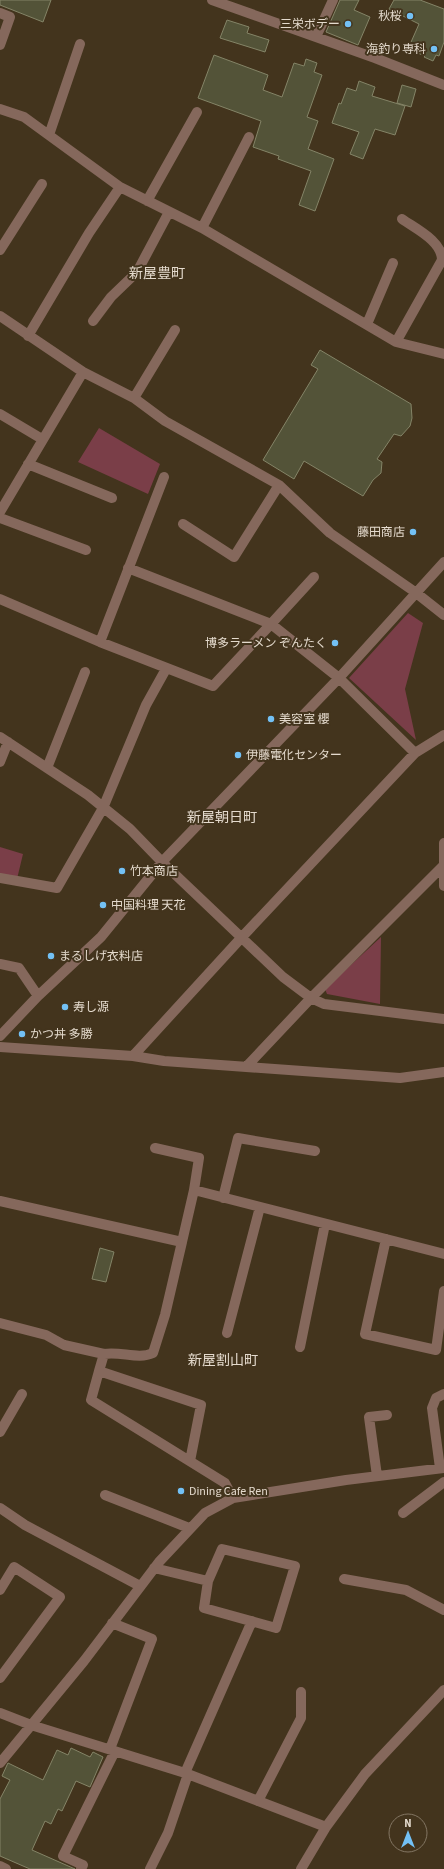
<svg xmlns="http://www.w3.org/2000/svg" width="444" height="1869" font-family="'Source Sans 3','Noto Sans JP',sans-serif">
  <rect width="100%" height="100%" fill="#43341d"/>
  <path fill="#7a3e48" d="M99 428 160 464 148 494 78 462Z
    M408 613 423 623 405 689 416 740 349 678Z
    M0 847 23 854 17 879 0 874Z
    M381 937 380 1004 327 994 325 989Z"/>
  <path fill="#535338" stroke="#848467" d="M0 0H51L43 22 0 5Z
    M340 0H359L354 10 370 17 358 45 326 32Z
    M394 0H420L444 9V42L439 56 436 55 433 61 424 57 425 56 408 49 419 24 389 9Z
    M227 20 249 27 247 33 269 40 265 52 220 38Z
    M214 55 268 75 263 90 282 97 294 63 304 66 306 59 317 63 314 72 322 75 307 117 318 121 308 149 334 159 315 211 299 205 311 171 278 159 279 156 253 147 261 121 198 98Z
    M359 81 375 87 372 96 405 106 395 135 375 129 363 159 350 154 359 132 332 123 339 103 341 104 347 88 356 91Z
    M402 85 416 89 411 107 397 103Z
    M320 350 411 404 412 418 410 426 401 436 394 434 377 459 382 462 381 473 373 480 363 496 304 461 294 479 263 460 318 369 311 365Z
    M100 1248 114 1252 106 1282 92 1279Z
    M71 1748 90 1757 93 1752 103 1757 90 1787 76 1781 62 1811 58 1809 51 1824 45 1821 32 1850 75 1869H30L0 1856V1799L10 1780 2 1776 7 1765 8 1763 43 1780 57 1750 68 1755Z"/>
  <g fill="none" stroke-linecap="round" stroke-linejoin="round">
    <path stroke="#85685c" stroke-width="10" d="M212 0 375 58 444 85
      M0 13 10 17 0 45
      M316 37 333 0
      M0 109 24 117 120 187 202 228 396 342 444 354
      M49 135 80 44
      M147 201 197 112
      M202 228 249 137
      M0 250 42 184
      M0 316 83 372 134 398 165 421 279 485 330 533 415 592 444 615
      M93 321 111 297 137 272 169 212
      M367 324 393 263
      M28 336 89 233 120 187
      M396 342 442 260C442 241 416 229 402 219
      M134 398 175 330
      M0 414 42 439
      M28 464 112 498
      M0 512 83 372
      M0 518 86 550
      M183 524 234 557 279 485
      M128 568 271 624 314 577
      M0 599 100 642 213 686 271 624 339 678 415 753 444 735
      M100 642 164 477
      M0 737 88 795 130 829 162 862 283 977 311 998 324 1004 444 1019
      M0 762 8 742
      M47 768 85 672
      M444 843V886
      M0 878 57 888 103 808 146 705 166 669
      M0 964 19 968 38 996
      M0 1036 38 996 101 937 162 862 339 678 444 562
      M0 1047 133 1056 164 1061 400 1078 444 1072
      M133 1056 242 937 415 753
      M247 1066 311 998 444 865
      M155 1148 199 1158 194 1190
      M223 1198 238 1138 315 1151
      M0 1201 182 1242 194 1190 444 1254
      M386 1239 365 1334 436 1350 444 1291
      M0 1323 46 1335 64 1345 104 1354
      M227 1333 260 1207
      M300 1347 325 1224
      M99 1371 104 1354C121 1351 138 1360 153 1353L165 1315 182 1242
      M0 1432 22 1394
      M190 1461 201 1405 99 1371 91 1400 225 1483 233 1498
      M440 1468 432 1408 436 1398 444 1394
      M377 1476 369 1417 387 1415
      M105 1495 189 1528
      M0 1508 25 1525 140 1586
      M403 1513 444 1482
      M154 1568 208 1581 222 1549 295 1566 276 1628 204 1608 208 1581
      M344 1579 406 1590 444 1610
      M0 1590 14 1567 60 1597 0 1678
      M0 1713 31 1725 185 1773 326 1827
      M110 1749 152 1639 112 1623
      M0 1763 84 1661 159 1562 205 1513 233 1498 346 1480 444 1468
      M185 1773 252 1621
      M258 1801 301 1718V1692
      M0 1866 6 1869
      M81 1869 83 1865 63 1856 115 1751
      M150 1869 168 1833 188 1774
      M301 1869 326 1827 365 1774 444 1690"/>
  </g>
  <g fill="#73c1f5" stroke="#43341d" stroke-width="1.5">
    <circle cx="410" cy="16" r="4"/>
    <circle cx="348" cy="24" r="4"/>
    <circle cx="434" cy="49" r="4"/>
    <circle cx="413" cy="532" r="4"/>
    <circle cx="335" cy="643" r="4"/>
    <circle cx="271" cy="719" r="4"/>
    <circle cx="238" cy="755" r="4"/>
    <circle cx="122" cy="871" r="4"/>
    <circle cx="103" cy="905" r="4"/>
    <circle cx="51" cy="956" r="4"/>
    <circle cx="65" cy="1007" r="4"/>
    <circle cx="22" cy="1034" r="4"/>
    <circle cx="181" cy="1491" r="4"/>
  </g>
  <g text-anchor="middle" stroke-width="4" stroke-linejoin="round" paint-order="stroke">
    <g font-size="12" fill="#e4dacd" stroke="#43341d" text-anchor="start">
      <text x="402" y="20" text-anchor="end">秋桜</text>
      <text x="340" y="28" text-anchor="end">三栄ボデー</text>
      <text x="426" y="53" text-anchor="end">海釣り専科</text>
      <text x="405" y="536" text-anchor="end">藤田商店</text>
      <text x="327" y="647" text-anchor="end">博多ラーメン ぞんたく</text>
      <text x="279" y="723">美容室 櫻</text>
      <text x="246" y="759">伊藤電化センター</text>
      <text x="130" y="875">竹本商店</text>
      <text x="111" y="909">中国料理 天花</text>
      <text x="59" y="960">まるしげ衣料店</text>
      <text x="73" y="1011">寿し源</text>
      <text x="30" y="1038">かつ丼 多勝</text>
      <text x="189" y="1495">Dining Cafe Ren</text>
    </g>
    <g font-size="14" fill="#e4dacd" stroke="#43341d">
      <text x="157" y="278">新屋豊町</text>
      <text x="222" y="822">新屋朝日町</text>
      <text x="223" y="1365">新屋割山町</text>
    </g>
  </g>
  <g transform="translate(408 1833)"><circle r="19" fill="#43341d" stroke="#837663"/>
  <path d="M0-3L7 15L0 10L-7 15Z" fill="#73c1f5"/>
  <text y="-6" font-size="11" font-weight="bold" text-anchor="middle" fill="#e4dacd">N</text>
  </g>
</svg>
